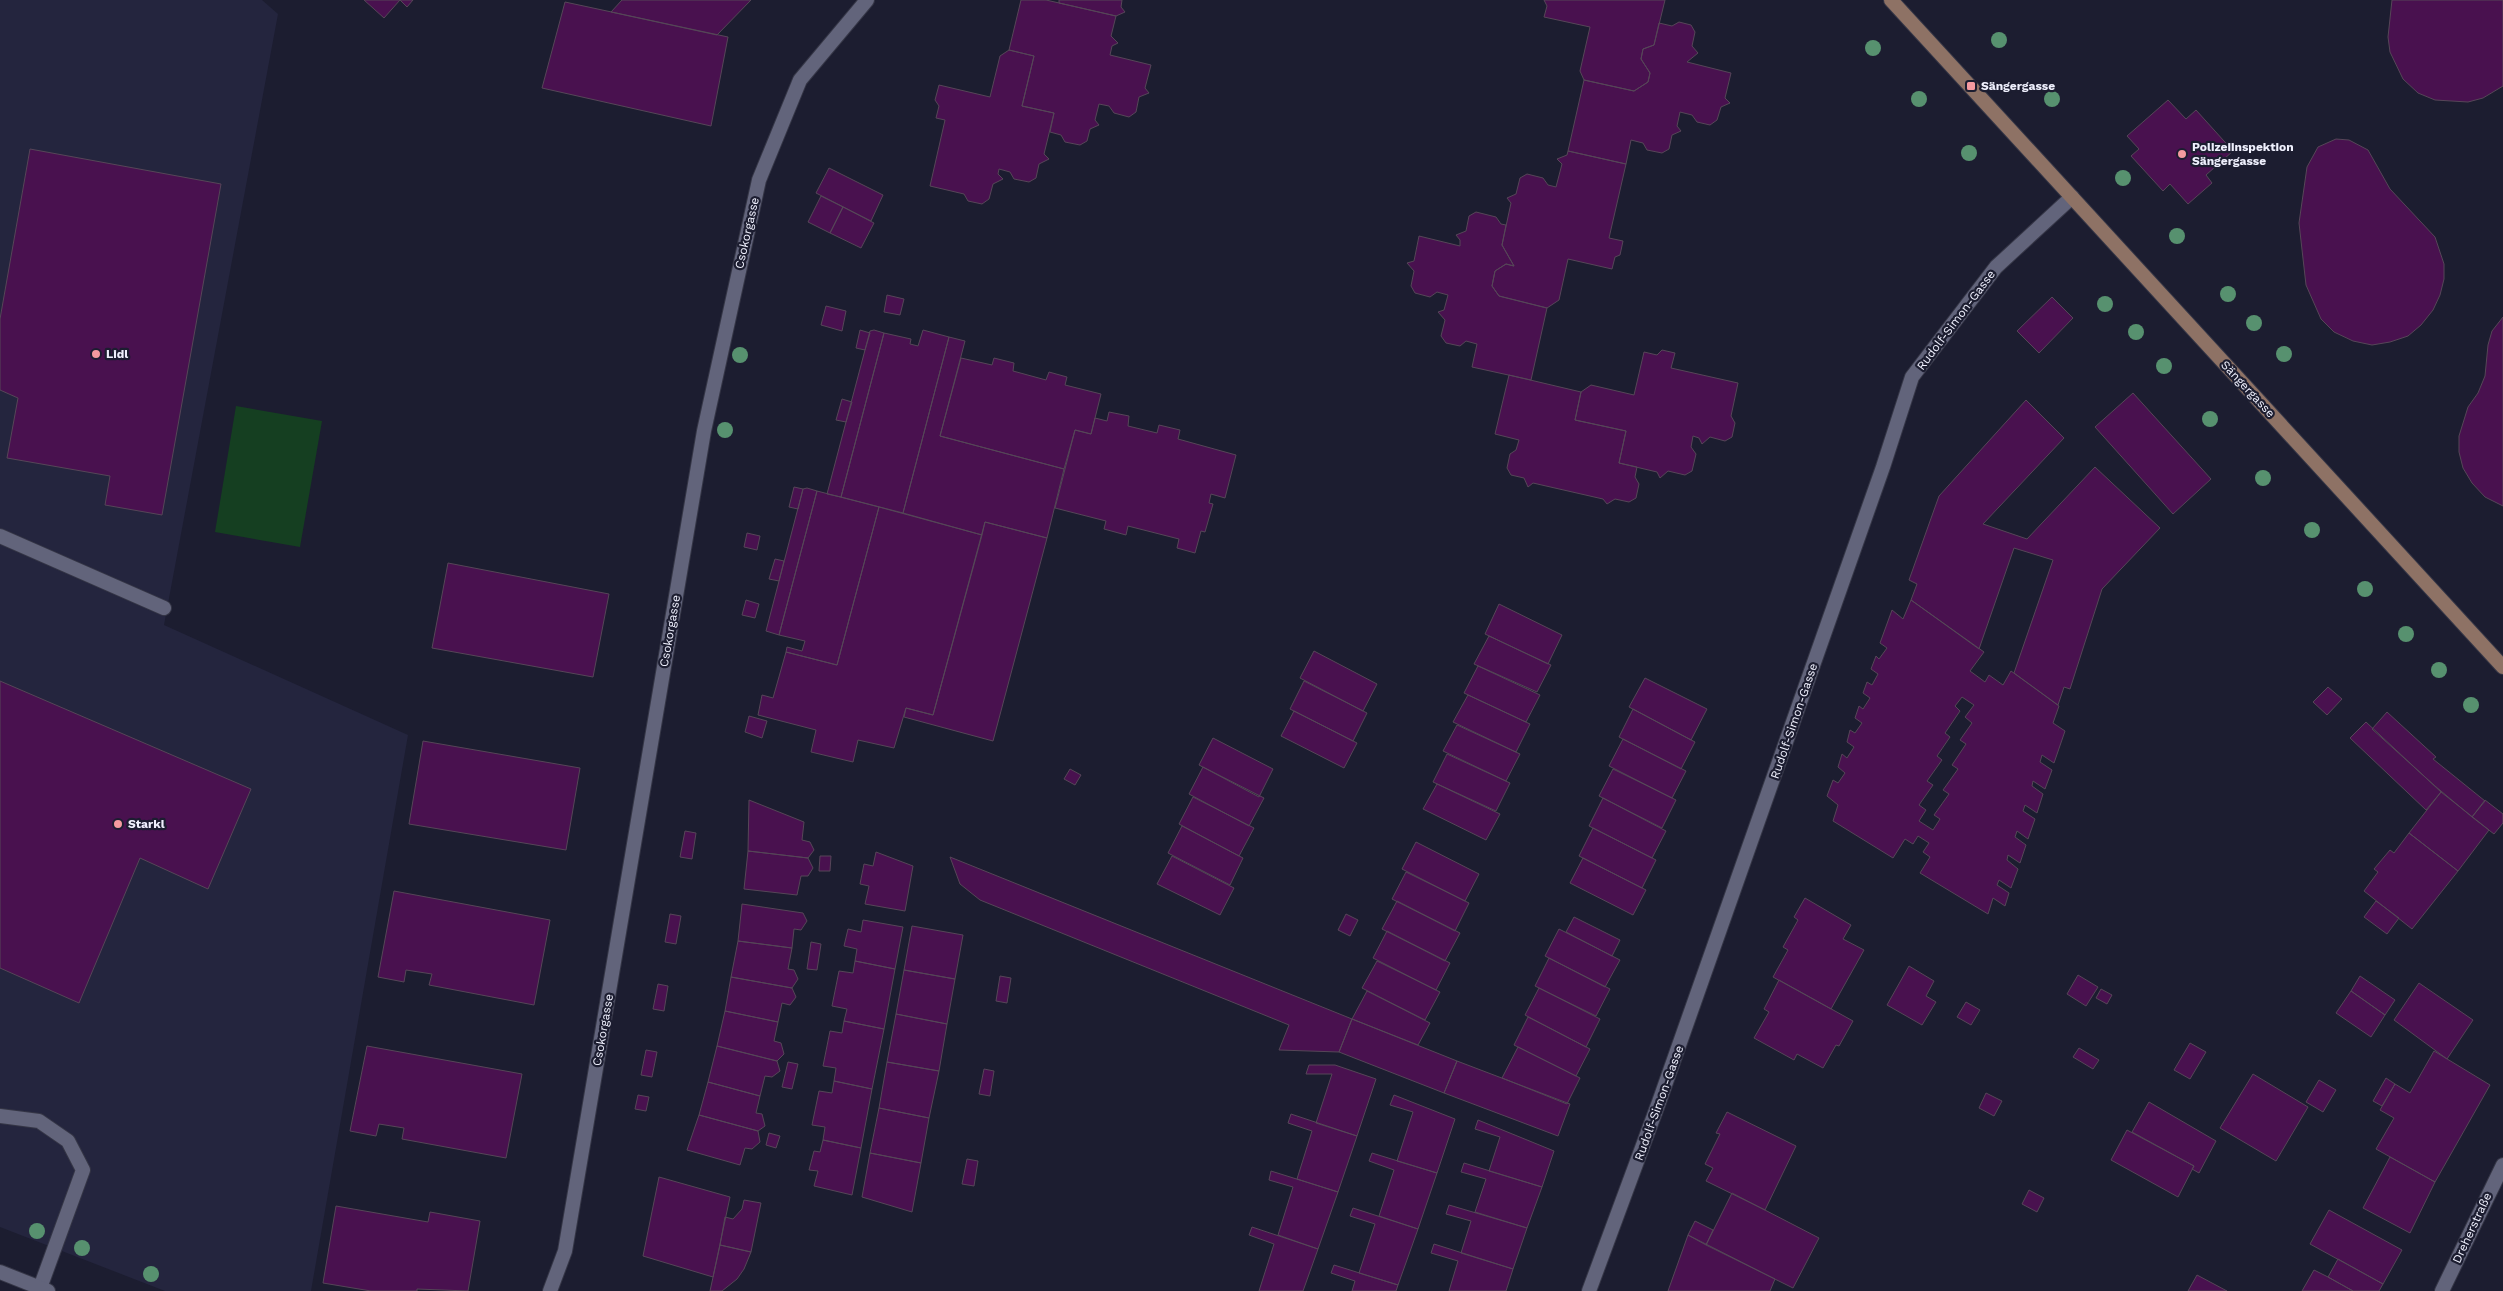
<svg xmlns="http://www.w3.org/2000/svg" width="2503" height="1291" font-family="'Work Sans',sans-serif">
  <rect width="100%" height="100%" fill="#1c1d30"/>
  <path fill="#24253e" d="M0 0H262L278 14 164 625 408 735 311 1291H165L0 1227Z"/>
  <path fill="#153f21" d="M236 406 322 421 300 547 215 532Z"/>
  <path fill="#49114f" stroke="#564658" fill-rule="evenodd" d="M364 0H413L407 7 400 0 384 18Z
    M622 0H751L717 35 611 12Z
    M1021 0H1046L1116 16 1111 36 1118 43 1112 46 1110 55 1151 65 1145 88 1149 93 1139 97 1136 112 1129 117 1114 113 1109 106 1099 104 1095 120 1099 125 1090 129 1087 141 1080 145 1065 142 1061 135 1050 132 1054 113 1022 106 1034 56 1009 50Z
    M1059 0H1122L1121 7 1125 12 1116 16 1059 3Z
    M1665 0 1654 45 1643 49 1641 59 1650 73 1648 82 1634 91 1584 80 1580 71 1590 27 1544 17 1547 6 1544 0Z
    M2392 0H2503V86L2483 98 2468 102 2435 100 2418 93 2403 79 2390 52 2388 37Z
    M565 2 728 37 711 126 542 88Z
    M1679 22 1691 25 1695 32 1692 46 1698 53 1687 62 1731 73 1725 98 1730 103 1721 107 1717 120 1710 125 1697 122 1692 115 1680 112 1677 126 1681 131 1672 135 1669 149 1662 153 1647 150 1643 143 1631 140 1626 164 1568 151 1584 80 1634 91 1648 82 1650 73 1641 59 1643 49 1654 45 1659 23 1672 26Z
    M1009 50 1034 56 1022 106 1054 113 1044 154 1049 159 1039 164 1036 178 1029 182 1014 179 1010 172 999 169 998 174 1003 179 993 184 989 199 982 204 968 201 964 194 930 186 945 120 936 118 939 106 935 100 939 85 990 97 1000 56Z
    M2168 100 2186 119 2196 110 2233 151 2206 175 2212 183 2188 204 2170 184 2163 191 2131 156 2139 149 2127 136Z
    M2336 139 2349 140 2368 150 2390 189 2435 237 2444 264V279L2440 295 2433 310 2421 325 2408 336 2390 342 2372 345 2353 341 2334 332 2321 319 2306 285 2299 223 2307 167 2318 147Z
    M30 149 221 184 162 515 105 505 110 476 7 458 18 398 0 390V319Z
    M1568 151 1626 164 1609 238 1623 241 1620 255 1615 257 1612 269 1568 259 1559 300 1547 308 1499 296 1492 286 1495 271 1506 264 1514 266 1502 245 1511 203 1507 198 1516 194 1520 178 1527 174 1543 178 1548 185 1556 187 1562 164 1557 159 1567 155Z
    M829 168 883 195 871 221 816 193Z
    M821 196 843 207 830 233 808 222Z
    M843 207 874 223 861 248 830 233Z
    M1476 212 1496 217 1501 224 1506 225 1502 245 1514 266 1506 264 1495 271 1492 286 1499 296 1547 308 1531 380 1472 367 1477 344 1466 341 1460 346 1446 343 1441 336 1445 320 1438 312 1444 310 1448 295 1437 292 1430 297 1415 293 1411 286 1414 271 1407 263 1414 261 1419 236 1460 246V240L1456 235 1466 231 1469 216Z
    M887 295 904 299 900 315 884 312Z
    M2052 297 2073 318 2039 353 2017 331Z
    M826 306 846 311 842 331 821 325Z
    M2503 317V506L2485 497 2472 483 2463 468 2459 452V436L2468 407 2478 393 2485 376 2488 345 2492 331Z
    M860 330 870 333 865 350 856 348Z
    M874 330 884 333 841 497 827 494 870 331Z
    M923 330 949 337 903 513 841 497 884 333 911 339 910 344 918 346Z
    M949 337 965 341 940 436 1064 469 1047 538 985 522 982 535 903 513Z
    M1662 350 1675 353 1671 368 1738 383 1731 416 1735 423 1732 437 1725 441 1710 437 1702 444 1699 438 1693 436 1691 447 1696 454 1692 471 1685 475 1668 471 1660 478 1657 472 1619 463 1626 431 1575 420 1581 392 1591 385 1634 395 1644 352 1657 355Z
    M961 358 992 365 994 358 1014 363 1013 371 1046 380 1049 372 1067 377 1065 385 1101 394 1091 434 1075 430 1064 469 940 436Z
    M1509 375 1581 392 1575 420 1626 431 1619 463 1637 467 1635 477 1639 484 1636 498 1629 502 1615 499 1607 504 1603 499 1533 483 1528 487 1524 478 1511 475 1507 468 1510 454 1516 450 1519 440 1495 434Z
    M2133 393 2211 479 2173 514 2095 427Z
    M842 399 852 402 846 422 836 420Z
    M2026 400 2064 438 1983 524 2027 539 2095 467 2160 528 2102 589 2070 689 2064 687 2058 705 2014 673 2053 560 2014 548 1979 649 1911 600 1917 584 1909 580 1939 496Z
    M1109 412 1129 416 1128 426 1157 433 1159 425 1180 430 1178 439 1236 455 1225 498 1211 494 1209 503 1213 504 1205 532 1201 531 1195 553 1177 548 1179 539 1128 526 1126 535 1104 529 1106 521 1055 508 1075 430 1091 434 1095 418 1107 421Z
    M794 487 803 489 798 509 789 507Z
    M807 488 817 491 779 635 766 631 803 489Z
    M817 491 879 507 837 665 786 652 787 647 802 651 805 641 779 635Z
    M879 507 982 535 933 715 906 708 894 748 858 740 853 762 811 752 816 730 758 715 762 695 773 698 786 652 837 665Z
    M985 522 1047 538 993 741 904 717 906 708 933 715Z
    M747 533 760 536 757 550 744 547Z
    M775 559 784 561 779 581 769 579Z
    M448 563 609 594 593 677 432 648Z
    M746 600 759 604 755 618 742 615Z
    M1911 600 1984 652 1970 671 1985 682 1989 675 2003 685 2011 671 2059 706 2053 723 2065 731 2054 763 2042 755 2040 762 2052 770 2045 789 2033 781 2032 786 2043 794 2037 813 2025 805 2023 811 2035 819 2028 839 2017 831 2015 837 2026 845 2020 863 2008 855 2007 860 2018 869 2011 888 1999 880 1997 885 2009 893 2005 906 1993 898 1988 914 1920 873 1930 857 1923 852 1929 843 1918 836 1913 844 1905 839 1893 858 1833 821 1838 805 1827 796 1833 780 1838 783 1845 773 1838 767 1842 754 1847 758 1854 747 1847 742 1850 730 1855 733 1862 723 1855 718 1859 706 1863 709 1870 698 1863 693 1867 682 1872 685 1878 674 1871 669 1876 656 1879 659 1887 648 1880 643 1892 610 1903 619ZM1962 697 1974 705 1965 717 1972 723 1960 740 1966 744 1952 765 1958 769 1943 790 1949 794 1934 815 1940 819 1933 830 1919 821 1926 810 1919 805 1933 785 1927 781 1942 760 1937 756 1950 737 1945 733 1960 711 1955 706Z
    M1499 604 1562 635 1548 664 1485 634Z
    M1489 636 1551 665 1537 692 1474 664Z
    M1314 651 1377 684 1363 711 1300 678Z
    M1478 666 1540 695 1526 722 1464 693Z
    M1645 678 1707 709 1691 740 1629 707Z
    M0 681 251 789 208 889 140 858 79 1003 0 968Z
    M1304 681 1367 713 1353 741 1290 709Z
    M2328 687 2342 699 2327 715 2313 702Z
    M1468 695 1530 724 1516 752 1453 722Z
    M1633 709 1695 742 1681 769 1619 737Z
    M1294 711 1357 743 1344 768 1281 736Z
    M2387 712 2436 757 2433 759 2485 801 2472 817 2435 786 2372 729Z
    M749 716 767 721 762 738 745 732Z
    M2366 722 2441 792 2426 810 2350 738Z
    M1457 725 1520 754 1506 781 1443 751Z
    M1213 738 1273 769 1259 797 1199 765Z
    M1623 739 1686 771 1672 798 1609 766Z
    M423 741 580 768 566 850 409 824Z
    M1447 754 1510 783 1496 811 1433 782Z
    M1203 767 1264 798 1249 826 1189 794Z
    M1070 769 1081 775 1075 785 1064 779Z
    M1613 769 1676 800 1662 828 1599 796Z
    M1437 784 1500 814 1486 840 1423 809Z
    M2441 792 2489 830 2458 871 2409 833Z
    M1193 797 1254 828 1239 856 1179 824Z
    M1603 798 1666 831 1652 858 1589 826Z
    M749 800 804 822 802 840 810 842 814 850 808 858 748 851Z
    M2485 800 2503 814V823L2494 834 2472 817Z
    M1182 826 1243 858 1230 885 1168 853Z
    M1593 828 1656 860 1642 888 1579 856Z
    M685 831 696 833 692 859 680 857Z
    M2409 833 2458 871 2412 929 2364 891 2378 872 2374 869 2390 850 2394 853Z
    M1416 842 1479 874 1465 901 1402 869Z
    M748 851 808 858 813 868 808 876H801L797 895 744 889Z
    M876 852 913 866 905 911 865 904 869 886 860 884 864 864 873 866Z
    M820 856H831L830 871H819Z
    M1172 856 1234 888 1220 915 1157 884Z
    M950 857 1352 1019 1339 1052 1279 1050 1289 1025 980 900 960 884Z
    M1583 858 1646 890 1633 915 1570 883Z
    M1406 872 1469 903 1455 931 1392 899Z
    M394 891 550 920 534 1005 429 985 432 974 406 970 404 982 378 977Z
    M1805 898 1851 925 1843 939 1864 950 1831 1009 1773 977 1788 950 1783 947 1798 920 1794 917Z
    M1397 901 1460 933 1445 961 1382 929Z
    M2376 901 2399 918 2387 934 2364 917Z
    M742 904 803 913 807 921 801 930 794 929 792 948 738 941Z
    M670 914 681 916 676 944 665 942Z
    M1346 914 1358 920 1350 936 1338 930Z
    M1574 917 1620 940 1612 956 1566 932Z
    M863 920 903 927 895 969 855 961 857 949 844 946 848 929 861 932Z
    M912 926 963 935 955 979 904 970Z
    M1559 929 1620 960 1605 987 1545 956Z
    M1387 931 1450 963 1436 990 1373 958Z
    M738 941 792 948 788 969 794 970 798 979 792 988 731 977Z
    M811 942 821 944 817 970 807 969Z
    M1549 958 1610 989 1596 1016 1535 986Z
    M855 961 895 969 884 1029 844 1021 847 1009 832 1006 839 971 853 973Z
    M1377 961 1440 992 1425 1020 1362 988Z
    M1909 966 1934 981 1926 996 1936 1002 1922 1025 1887 1005Z
    M904 970 955 979 947 1024 896 1014Z
    M2078 975 2098 987 2086 1006 2067 994Z
    M1000 976 1011 978 1007 1003 996 1001Z
    M2360 976 2395 1000 2385 1015 2351 991Z
    M731 977 792 988 796 997 790 1005 782 1003 778 1022 725 1011Z
    M1779 980 1853 1021 1839 1046 1836 1045 1823 1068 1797 1054 1794 1060 1754 1038 1769 1012 1764 1009Z
    M2419 983 2473 1020 2447 1059 2394 1020Z
    M658 984 668 986 664 1011 653 1009Z
    M1539 988 1600 1019 1586 1047 1525 1015Z
    M2101 989 2112 995 2107 1004 2096 998Z
    M1367 991 1430 1023 1418 1045 1352 1019Z
    M2351 991 2385 1015 2371 1037 2336 1013Z
    M1966 1002 1980 1010 1971 1025 1957 1017Z
    M725 1011 778 1022 774 1041 781 1043 784 1054 777 1061 717 1046Z
    M896 1014 947 1024 939 1071 887 1062Z
    M1528 1017 1590 1049 1576 1076 1514 1045Z
    M1352 1019 1457 1061 1444 1093 1339 1052Z
    M844 1021 884 1029 872 1089 834 1081 836 1068 823 1066 830 1031 842 1033Z
    M2190 1043 2206 1052 2190 1079 2174 1070Z
    M367 1046 522 1074 506 1158 402 1139 404 1128 379 1124 376 1136 350 1131Z
    M717 1046 777 1061 780 1071 772 1077 765 1076 760 1096 708 1082Z
    M1518 1047 1580 1078 1567 1104 1502 1078Z
    M2079 1048 2099 1060 2093 1069 2073 1057Z
    M646 1050 657 1052 652 1077 641 1075Z
    M2434 1051 2490 1085 2435 1182 2376 1149 2394 1118 2380 1110 2395 1084 2410 1093Z
    M1457 1061 1570 1104 1558 1136 1444 1093Z
    M788 1062 798 1064 792 1089 782 1087Z
    M887 1062 939 1071 929 1118 879 1108Z
    M1309 1065H1335L1376 1079 1357 1136 1316 1123 1332 1074H1306Z
    M984 1069 994 1071 990 1096 979 1094Z
    M2253 1074 2308 1107 2276 1161 2220 1128Z
    M2386 1078 2395 1084 2382 1106 2373 1101Z
    M2319 1080 2336 1090 2323 1112 2306 1102Z
    M834 1081 872 1089 861 1148 823 1140 825 1127 812 1125 819 1091 832 1093Z
    M708 1082 760 1096 756 1113 762 1114 765 1126 758 1131 699 1115Z
    M1986 1093 2002 1101 1994 1116 1979 1108Z
    M638 1095 649 1097 646 1111 635 1109Z
    M1394 1095 1455 1119 1437 1173 1397 1161 1413 1112 1390 1105Z
    M2149 1102 2216 1141 2199 1173 2192 1169 2194 1166 2132 1132Z
    M879 1108 929 1118 921 1163 870 1153Z
    M1727 1112 1796 1146 1765 1210 1706 1181 1713 1168 1705 1164 1720 1134 1716 1133Z
    M1291 1114 1357 1136 1338 1192 1297 1179 1312 1131 1288 1123Z
    M699 1115 758 1131 760 1142 752 1149 745 1148 740 1165 687 1150Z
    M1478 1120 1554 1151 1542 1187 1489 1171 1500 1137 1475 1129Z
    M2127 1130 2194 1166 2178 1197 2111 1160Z
    M769 1133 780 1136 776 1148 766 1145Z
    M823 1140 861 1148 852 1195 814 1186 818 1171 809 1170 814 1151 820 1152Z
    M870 1153 921 1163 912 1212 862 1197Z
    M1372 1153 1437 1173 1418 1229 1379 1216 1394 1170 1369 1161Z
    M2390 1157 2435 1182 2410 1233 2363 1208Z
    M967 1159 978 1161 974 1186 962 1184Z
    M1464 1163 1542 1187 1527 1228 1475 1212 1486 1179 1461 1172Z
    M1271 1171 1338 1192 1318 1249 1278 1235 1293 1187 1269 1180Z
    M659 1177 730 1197 713 1277 643 1256Z
    M2029 1190 2044 1198 2037 1212 2022 1204Z
    M1732 1193 1819 1238 1793 1288 1706 1245Z
    M744 1200 761 1203 751 1252 720 1245 725 1217 733 1219 742 1209Z
    M1449 1205 1527 1228 1513 1269 1461 1253 1471 1221 1446 1214Z
    M336 1206 428 1222 430 1212 480 1221 468 1291 417 1289V1291H371L323 1283Z
    M1353 1208 1418 1229 1398 1285 1359 1273 1375 1224 1350 1216Z
    M2329 1210 2402 1250 2383 1284 2310 1244Z
    M1695 1221 1713 1230 1706 1245 1688 1235Z
    M1252 1227 1318 1249 1303 1291H1259L1274 1244 1249 1235Z
    M1688 1235 1775 1279 1770 1291H1668Z
    M1434 1244 1513 1269 1506 1291H1449L1458 1261 1431 1253Z
    M720 1245 751 1252 744 1269 737 1279 722 1291H710Z
    M2338 1259 2383 1284 2379 1291H2353L2328 1277Z
    M1334 1265 1398 1285 1396 1291H1352L1355 1281 1331 1273Z
    M2314 1270 2328 1277 2353 1291H2302Z
    M2197 1275 2227 1291H2188Z"/>
  <g fill="none" stroke-linecap="round" stroke-linejoin="round">
    <g stroke="#353646" stroke-width="16">
      <path id="service" d="M0 536 164 608
        M0 1116 39 1121 68 1141 83 1170 40 1288"/>
    </g>
    <g stroke="#353646" stroke-width="16">
      <path id="minor" d="M0 1272 48 1291
        M550 1291 565 1251 704 431 759 180 800 80 867 0
        M1589 1291 1659 1102 1883 467 1912 377 1996 267 2072 197"/>
    </g>
    <g stroke="#353646" stroke-width="16">
      <path id="tertiary" d="M2442 1291 2503 1165"/>
    </g>
    <g stroke="#353646" stroke-width="16">
      <path id="secondary" d="M1891 0 2503 667"/>
    </g>
    <use href="#service" stroke="#62647b" stroke-width="14"/>
    <use href="#minor" stroke="#62647b" stroke-width="14"/>
    <use href="#tertiary" stroke="#62647b" stroke-width="14"/>
    <use href="#secondary" stroke="#8e7265" stroke-width="14"/>
  </g>
  <g fill="#57916f">
    <circle cx="1999" cy="40" r="8"/>
    <circle cx="1873" cy="48" r="8"/>
    <circle cx="1919" cy="99" r="8"/>
    <circle cx="2052" cy="99" r="8"/>
    <circle cx="1969" cy="153" r="8"/>
    <circle cx="2123" cy="178" r="8"/>
    <circle cx="2177" cy="236" r="8"/>
    <circle cx="2228" cy="294" r="8"/>
    <circle cx="2105" cy="304" r="8"/>
    <circle cx="2254" cy="323" r="8"/>
    <circle cx="2136" cy="332" r="8"/>
    <circle cx="2284" cy="354" r="8"/>
    <circle cx="740" cy="355" r="8"/>
    <circle cx="2164" cy="366" r="8"/>
    <circle cx="2210" cy="419" r="8"/>
    <circle cx="725" cy="430" r="8"/>
    <circle cx="2263" cy="478" r="8"/>
    <circle cx="2312" cy="530" r="8"/>
    <circle cx="2365" cy="589" r="8"/>
    <circle cx="2406" cy="634" r="8"/>
    <circle cx="2439" cy="670" r="8"/>
    <circle cx="2471" cy="705" r="8"/>
    <circle cx="37" cy="1231" r="8"/>
    <circle cx="82" cy="1248" r="8"/>
    <circle cx="151" cy="1274" r="8"/>
  </g>
  <g fill="#f49aa0" stroke="#1c1d30" stroke-width="2">
    <rect x="1966" y="81" width="10" height="10" rx="2.5"/>
    <circle cx="2182" cy="154" r="5"/>
    <circle cx="96" cy="354" r="5"/>
    <circle cx="118" cy="824" r="5"/>
  </g>
  <g text-anchor="middle" stroke-width="4.5" stroke-linejoin="round" paint-order="stroke">
    <g font-size="12" font-weight="bold" fill="#eff0fd" stroke="#1c1d30" text-anchor="start">
      <text x="1981" y="90">Sängergasse</text>
      <text x="2192" y="151">Polizeiinspektion<tspan x="2192" dy="14">Sängergasse</tspan></text>
      <text x="106" y="358">Lidl</text>
      <text x="128" y="828">Starkl</text>
    </g>
    <g font-size="12" fill="#eff0fd" stroke="#1c1d30">
      <text transform="translate(747 233) rotate(-77)" y="4">Csokorgasse</text>
      <text transform="translate(1956 320) rotate(-53)" y="4">Rudolf-Simon-Gasse</text>
      <text transform="translate(2248 389) rotate(47)" y="4">Sängergasse</text>
      <text transform="translate(670 631) rotate(-80)" y="4">Csokorgasse</text>
      <text transform="translate(1794 721) rotate(-71)" y="4">Rudolf-Simon-Gasse</text>
      <text transform="translate(603 1030) rotate(-80)" y="4">Csokorgasse</text>
      <text transform="translate(1659 1103) rotate(-70)" y="4">Rudolf-Simon-Gasse</text>
      <text transform="translate(2472 1228) rotate(-65)" y="4">Dreherstraße</text>
    </g>
  </g>
</svg>
